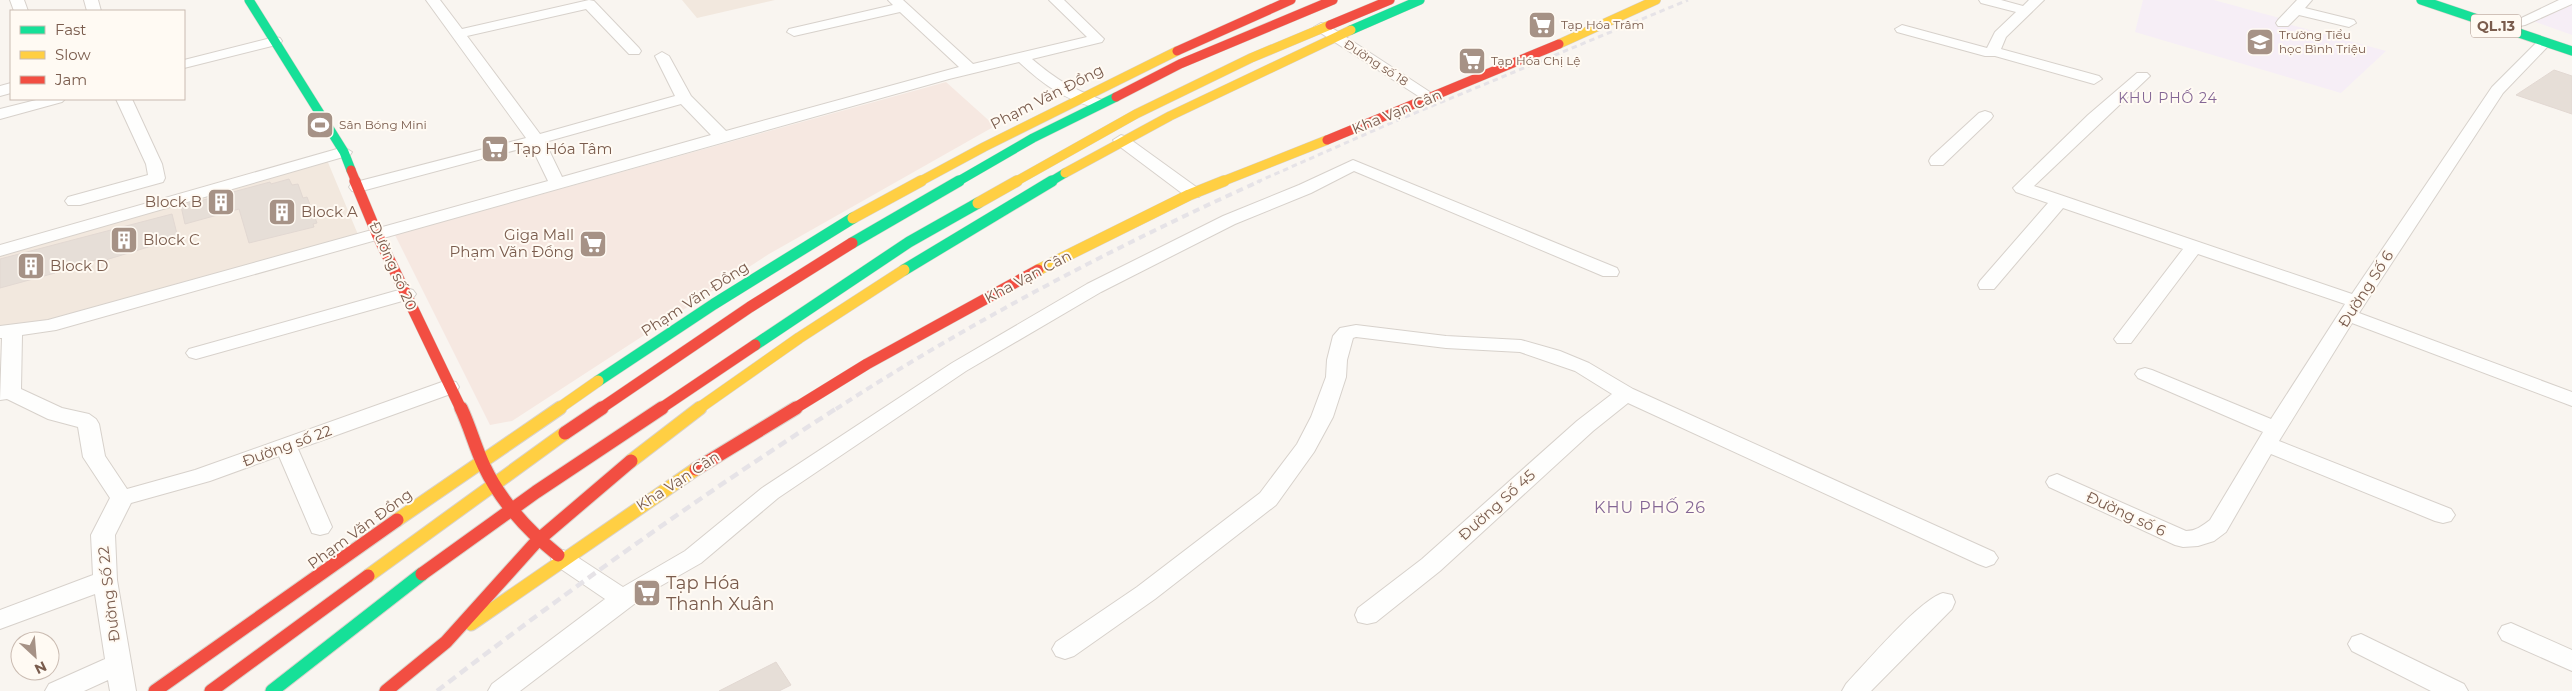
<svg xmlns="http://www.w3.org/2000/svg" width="2572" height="691" font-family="Montserrat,sans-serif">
  <rect width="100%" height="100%" fill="#f9f5f0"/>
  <path fill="#f2e8de" d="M682 0H775L697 18Z
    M327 160 359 237 51 324 0 330V253Z"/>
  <path fill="#f6e8e1" d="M946 82 995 126 769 254 512 421 490 425 395 235Z"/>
  <path fill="#f6eef6" d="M2143 0H2214L2283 19 2281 22 2386 51 2341 93 2135 32Z
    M2572 4V35L2530 20Z"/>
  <path fill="#e6ded7" stroke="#e2d8d2" d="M2554 70 2572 76V114L2516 95Z
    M289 179 292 185 298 184 303 198 307 197 317 223 313 224 314 227 249 243 239 209 185 224 181 206 270 182 271 184Z
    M172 214 178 238 99 262V259L55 271V273L0 288V259Z
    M776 662 791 685 779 691H719Z"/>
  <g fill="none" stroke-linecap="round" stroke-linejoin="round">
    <g stroke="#d7d1cb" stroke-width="2">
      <path id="street" d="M10 0H24L28 11H14Z
        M84 0H98L101 11H87Z
        M426 0H440L462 29 589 0 594 1 639 48 641 51 639 54H629L586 9 467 36 540 134 675 96 655 56 662 52 669 56 691 96 726 131 959 67 900 12 794 36 787 32 789 29 893 5 888 0H903L973 64 1087 37 1049 0H1064L1104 39 1102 42 1032 59C1058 81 1071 88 1102 100L1105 103 1097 108C1063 99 1044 85 1019 62L949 79 56 330 22 335 21 389 62 408 89 414 96 419 99 424 105 456 127 489 195 470 442 382 449 381 456 382 459 387 456 392 298 449 332 527 328 533 320 535 312 533 279 456 210 481 131 503 115 535 117 580 136 691H110L108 680 84 691H45L49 684 105 659 95 594 0 629V610L93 575 91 535 110 498 83 457 78 427 48 419 7 399 0 400 2 338H0V326L48 320 548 181 531 146 358 192 352 191 349 187 352 183 526 138ZM681 104 711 135 562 177 545 142Z
        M1979 0H2001L2023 6 2029 0H2044L2006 37 2001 49 2099 76 2102 79 2094 84 1995 56H1985L1897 32 1895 29 1902 25 1987 48 1995 32 2016 12 1981 3Z
        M2297 0H2312L2305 8 2354 20 2356 23 2349 27 2299 15 2288 26H2278L2276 23 2278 20Z
        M2559 0H2572V4L2525 25 2520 26 2513 22Z
        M1321 23 1326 24 1439 98 1436 101H1426L1316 30 1314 27Z
        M275 37 280 38 282 41 280 44 184 68V60Z
        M2545 38 2552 42 2503 93 2359 313 2572 392V406L2352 323 2279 441 2451 509 2455 515 2451 521 2443 523 2435 521 2271 454 2226 532 2214 541 2198 546 2183 547 2175 545 2049 487 2046 482 2049 477 2057 474 2186 531C2196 531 2202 526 2210 520L2263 432 2138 378 2135 374 2138 370 2145 368 2152 370 2271 419 2345 304 2198 254 2131 343H2117L2114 339 2117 335 2183 249 2063 208 1994 289H1980L1978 285 1980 281 2048 203 2016 192 2013 188 2088 115 2137 73H2147L2150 76 2034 186 2352 294 2492 87 2540 39Z
        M11 83V93L0 96V86Z
        M40 99H65L62 102 0 119V109Z
        M116 99H132L162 164 165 178 163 182 80 205H68L65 201 68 197 148 175 146 164Z
        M1985 111 1991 113 1993 116 1991 119 1943 165H1931L1929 161 1931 157 1979 113Z
        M1121 135 1127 137 1199 189 1202 193 1199 197H1187L1115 143 1113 140Z
        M344 147 352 152 350 155 0 256V245Z
        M1353 160 1617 268 1619 272 1617 276H1603L1354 171 1311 193 1235 224 1101 292 966 371 778 498 701 563 650 592 520 691H488L492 684 605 599 555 565 551 559 555 553 563 550 571 553 623 587 685 551 762 488 952 363 1087 284 1223 216 1299 185Z
        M406 288 413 290 416 294 413 298 196 359 189 357 186 353 189 349Z
        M1356 325 1446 336 1521 340 1560 351 1589 363 1633 389 1994 552 1998 558 1994 564 1986 567 1978 564 1628 403 1593 431 1440 571 1376 622 1367 624 1358 622 1355 615 1358 608 1422 559 1577 421 1612 394 1575 371 1520 352 1446 348 1356 337 1353 338 1347 360 1346 377 1333 417 1314 452 1276 505 1155 599 1074 656 1065 659 1056 656 1052 649 1056 642 1137 587 1260 493 1297 444 1311 417 1326 377 1327 360 1333 336 1340 328Z
        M1943 593 1952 595 1955 602 1952 609 1871 691H1842L1846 684C1866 663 1919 600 1943 593Z
        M2511 623 2572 650V671L2502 640 2498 633 2502 626Z
        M2361 634 2464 684 2468 691H2431L2352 651 2348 644 2352 637Z"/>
    </g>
    <g stroke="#d9d2cb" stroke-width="10">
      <path id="fast-far2" d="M249 0 344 152 351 170
        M2421 0 2572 51
        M1351 30 1420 0
        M957 182 1033 138 1116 97
        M1050 182 1065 173"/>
    </g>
    <g stroke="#d9d2cb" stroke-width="12">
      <path id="fast-far1" d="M852 243 959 181
        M904 270 1052 181
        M755 345 909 242 978 203
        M598 381 714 304 853 218"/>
    </g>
    <g stroke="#d9d2cb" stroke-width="15">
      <path id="fast" d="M272 691 422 574"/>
    </g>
    <g stroke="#d9d2cb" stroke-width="10">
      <path id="slow-far2" d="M1559 44 1656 0
        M1065 173 1170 116 1351 30
        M919 182 984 147 1177 51
        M1015 182 1136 114 1251 58 1330 25
        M1221 182 1327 140"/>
    </g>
    <g stroke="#d9d2cb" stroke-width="12">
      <path id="slow-far1" d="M978 203 1017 181
        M853 218 921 181
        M1038 270 1189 195 1224 181
        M558 409 598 381
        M698 409 799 338 904 270"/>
    </g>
    <g stroke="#d9d2cb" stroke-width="15">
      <path id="slow" d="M631 461 700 408
        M397 520 560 408
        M368 576 565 433
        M471 624 696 469"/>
    </g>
    <g stroke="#d9d2cb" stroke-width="10">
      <path id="jam-far2" d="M1330 25 1390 0
        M1177 51 1291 0
        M1116 97 1180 64 1333 0
        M1327 140 1559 44
        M351 170 356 182"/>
    </g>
    <g stroke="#d9d2cb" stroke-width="12">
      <path id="jam-far1" d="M355 181 377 234 461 409
        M600 409 750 307 852 243
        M660 409 755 345
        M794 409 867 364 1038 270"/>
    </g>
    <g stroke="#d9d2cb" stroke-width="15">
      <path id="jam" d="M461 408C470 427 475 447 484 466 501 502 527 530 558 555
        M565 433 602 408
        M696 469 796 408
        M422 574 536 492 662 408
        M155 691 397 520
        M211 691 368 576
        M386 691 446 642 537 541 631 461"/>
    </g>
    <use href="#street" fill="#fefefd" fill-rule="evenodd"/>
    <use href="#fast-far2" stroke="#16e098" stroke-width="9"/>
    <use href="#fast-far1" stroke="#16e098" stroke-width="11"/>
    <use href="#fast" stroke="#16e098" stroke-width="13"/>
    <use href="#slow-far2" stroke="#ffcf43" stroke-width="9"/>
    <use href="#slow-far1" stroke="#ffcf43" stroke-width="11"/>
    <use href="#slow" stroke="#ffcf43" stroke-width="13"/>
    <use href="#jam-far2" stroke="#f24e42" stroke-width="9"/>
    <use href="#jam-far1" stroke="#f24e42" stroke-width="11"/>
    <use href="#jam" stroke="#f24e42" stroke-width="13"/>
    <path stroke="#e6e3e7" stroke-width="3" stroke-dasharray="5.5 4" stroke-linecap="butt" d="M1257 182 1391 123 1688 0"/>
    <path stroke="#e6e3e7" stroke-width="4" stroke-dasharray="7 5" stroke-linecap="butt" d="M836 409C970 322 1114 247 1260 181"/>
    <path stroke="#e6e3e7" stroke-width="4.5" stroke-dasharray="9 5.5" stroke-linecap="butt" d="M437 691C567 591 700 496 837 408"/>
  </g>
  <defs>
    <g id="supermarket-square" transform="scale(1.4375)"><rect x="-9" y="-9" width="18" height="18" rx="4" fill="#a69286" stroke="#fffaf3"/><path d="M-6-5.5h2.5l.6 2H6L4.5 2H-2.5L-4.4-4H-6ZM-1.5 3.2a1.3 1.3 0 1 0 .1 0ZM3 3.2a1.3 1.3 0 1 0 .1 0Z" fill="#fff"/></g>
    <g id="school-square" transform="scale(1.4375)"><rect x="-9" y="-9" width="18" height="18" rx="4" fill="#a69286" stroke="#fffaf3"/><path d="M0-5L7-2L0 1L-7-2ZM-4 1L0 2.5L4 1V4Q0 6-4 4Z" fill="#fff"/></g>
    <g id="stadium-square" transform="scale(1.4375)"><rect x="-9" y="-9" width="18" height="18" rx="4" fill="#a69286" stroke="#fffaf3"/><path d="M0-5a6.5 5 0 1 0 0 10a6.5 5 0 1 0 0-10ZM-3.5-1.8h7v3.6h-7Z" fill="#fff"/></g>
    <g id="building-square" transform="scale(1.4375)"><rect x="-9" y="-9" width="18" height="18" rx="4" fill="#a69286" stroke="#fffaf3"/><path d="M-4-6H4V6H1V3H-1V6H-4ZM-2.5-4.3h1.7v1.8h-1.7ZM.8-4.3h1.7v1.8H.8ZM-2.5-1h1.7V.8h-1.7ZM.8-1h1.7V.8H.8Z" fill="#fff"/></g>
  </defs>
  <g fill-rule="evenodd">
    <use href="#supermarket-square" x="1542" y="25"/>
    <use href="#school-square" x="2260" y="42"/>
    <use href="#supermarket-square" x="1472" y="61"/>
    <use href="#stadium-square" x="320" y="125"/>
    <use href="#supermarket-square" x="495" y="149"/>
    <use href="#building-square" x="221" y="202"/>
    <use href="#building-square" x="282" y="212"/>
    <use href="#building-square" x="124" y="240"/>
    <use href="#supermarket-square" x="593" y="244"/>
    <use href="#building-square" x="31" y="266"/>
    <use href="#supermarket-square" x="647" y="593"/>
  </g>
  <g text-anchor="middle" stroke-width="4" stroke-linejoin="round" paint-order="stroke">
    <g font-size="12" fill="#7a5c4d" stroke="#fffaf3" text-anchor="start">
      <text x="1561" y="29">Tạp Hóa Trâm</text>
      <text x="2279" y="39">Trường Tiểu<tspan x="2279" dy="14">học Bình Triệu</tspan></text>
      <text x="1491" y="65">Tạp Hóa Chị Lệ</text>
      <text x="339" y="129">Sân Bóng Mini</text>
    </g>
    <g font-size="12" fill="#7a5c4d" stroke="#fffaf3">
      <text transform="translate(1376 63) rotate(33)" y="4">Đường số 18</text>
    </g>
    <rect fill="#fffaf3" stroke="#a28b7f" stroke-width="1" x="2471" y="14.5" width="50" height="23" rx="4"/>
    <g font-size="14" font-weight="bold" fill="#7a5c4d">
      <text x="2496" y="31">QL.13</text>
    </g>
    <g font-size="14" letter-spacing="1" fill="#846695" stroke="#fffaf3">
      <text x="2168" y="103">KHU PHỐ 24</text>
    </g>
    <g font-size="15" fill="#7a5c4d" stroke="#fffaf3">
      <text transform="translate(1047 97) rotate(-27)" y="5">Phạm Văn Đồng</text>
      <text transform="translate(1397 112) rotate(-22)" y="5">Kha Vạn Cân</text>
      <text transform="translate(393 266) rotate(66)" y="5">Đường số 20</text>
      <text transform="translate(1028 277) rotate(-28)" y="5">Kha Vạn Cân</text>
      <text transform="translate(2366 289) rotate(-57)" y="5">Đường Số 6</text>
      <text transform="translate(695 299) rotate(-33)" y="5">Phạm Văn Đồng</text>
      <text transform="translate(287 446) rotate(-20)" y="5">Đường số 22</text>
      <text transform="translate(678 481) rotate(-33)" y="5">Kha Vạn Cân</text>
      <text transform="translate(1497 505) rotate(-42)" y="5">Đường Số 45</text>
      <text transform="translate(2126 514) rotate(25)" y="5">Đường số 6</text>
      <text transform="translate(360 529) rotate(-36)" y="5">Phạm Văn Đồng</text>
      <text transform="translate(109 594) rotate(-97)" y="5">Đường Số 22</text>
    </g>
    <g font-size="15" fill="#7a5c4d" stroke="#fffaf3" text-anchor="start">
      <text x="514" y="154">Tạp Hóa Tâm</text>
      <text x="202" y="207" text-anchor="end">Block B</text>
      <text x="301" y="217">Block A</text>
      <text x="574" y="240" text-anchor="end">Giga Mall<tspan x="574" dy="17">Phạm Văn Đồng</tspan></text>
      <text x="143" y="245">Block C</text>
      <text x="50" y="271">Block D</text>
    </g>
    <g font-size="16" letter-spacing="1" fill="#846695" stroke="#fffaf3">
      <text x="1650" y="513">KHU PHỐ 26</text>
    </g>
    <g font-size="18" fill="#7a5c4d" stroke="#fffaf3" text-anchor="start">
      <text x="666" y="589">Tạp Hóa<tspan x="666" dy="21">Thanh Xuân</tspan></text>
    </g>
  </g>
  <rect x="10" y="10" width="175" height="90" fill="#fffaf3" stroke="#cabbb1"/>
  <rect x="20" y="26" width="25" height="8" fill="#16e098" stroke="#cabbb1"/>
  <text x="55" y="35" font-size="15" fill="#7a5c4d">Fast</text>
  <rect x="20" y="51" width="25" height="8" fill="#ffcf43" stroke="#cabbb1"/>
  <text x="55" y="60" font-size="15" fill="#7a5c4d">Slow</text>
  <rect x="20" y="76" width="25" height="8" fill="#f24e42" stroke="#cabbb1"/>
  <text x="55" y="85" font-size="15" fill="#7a5c4d">Jam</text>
  <g transform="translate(35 656) rotate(154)"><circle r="24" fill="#fffaf3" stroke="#cabbb1"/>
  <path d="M0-4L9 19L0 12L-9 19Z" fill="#a69286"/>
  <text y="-8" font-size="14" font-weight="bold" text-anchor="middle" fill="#7a5c4d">N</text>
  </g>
</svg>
